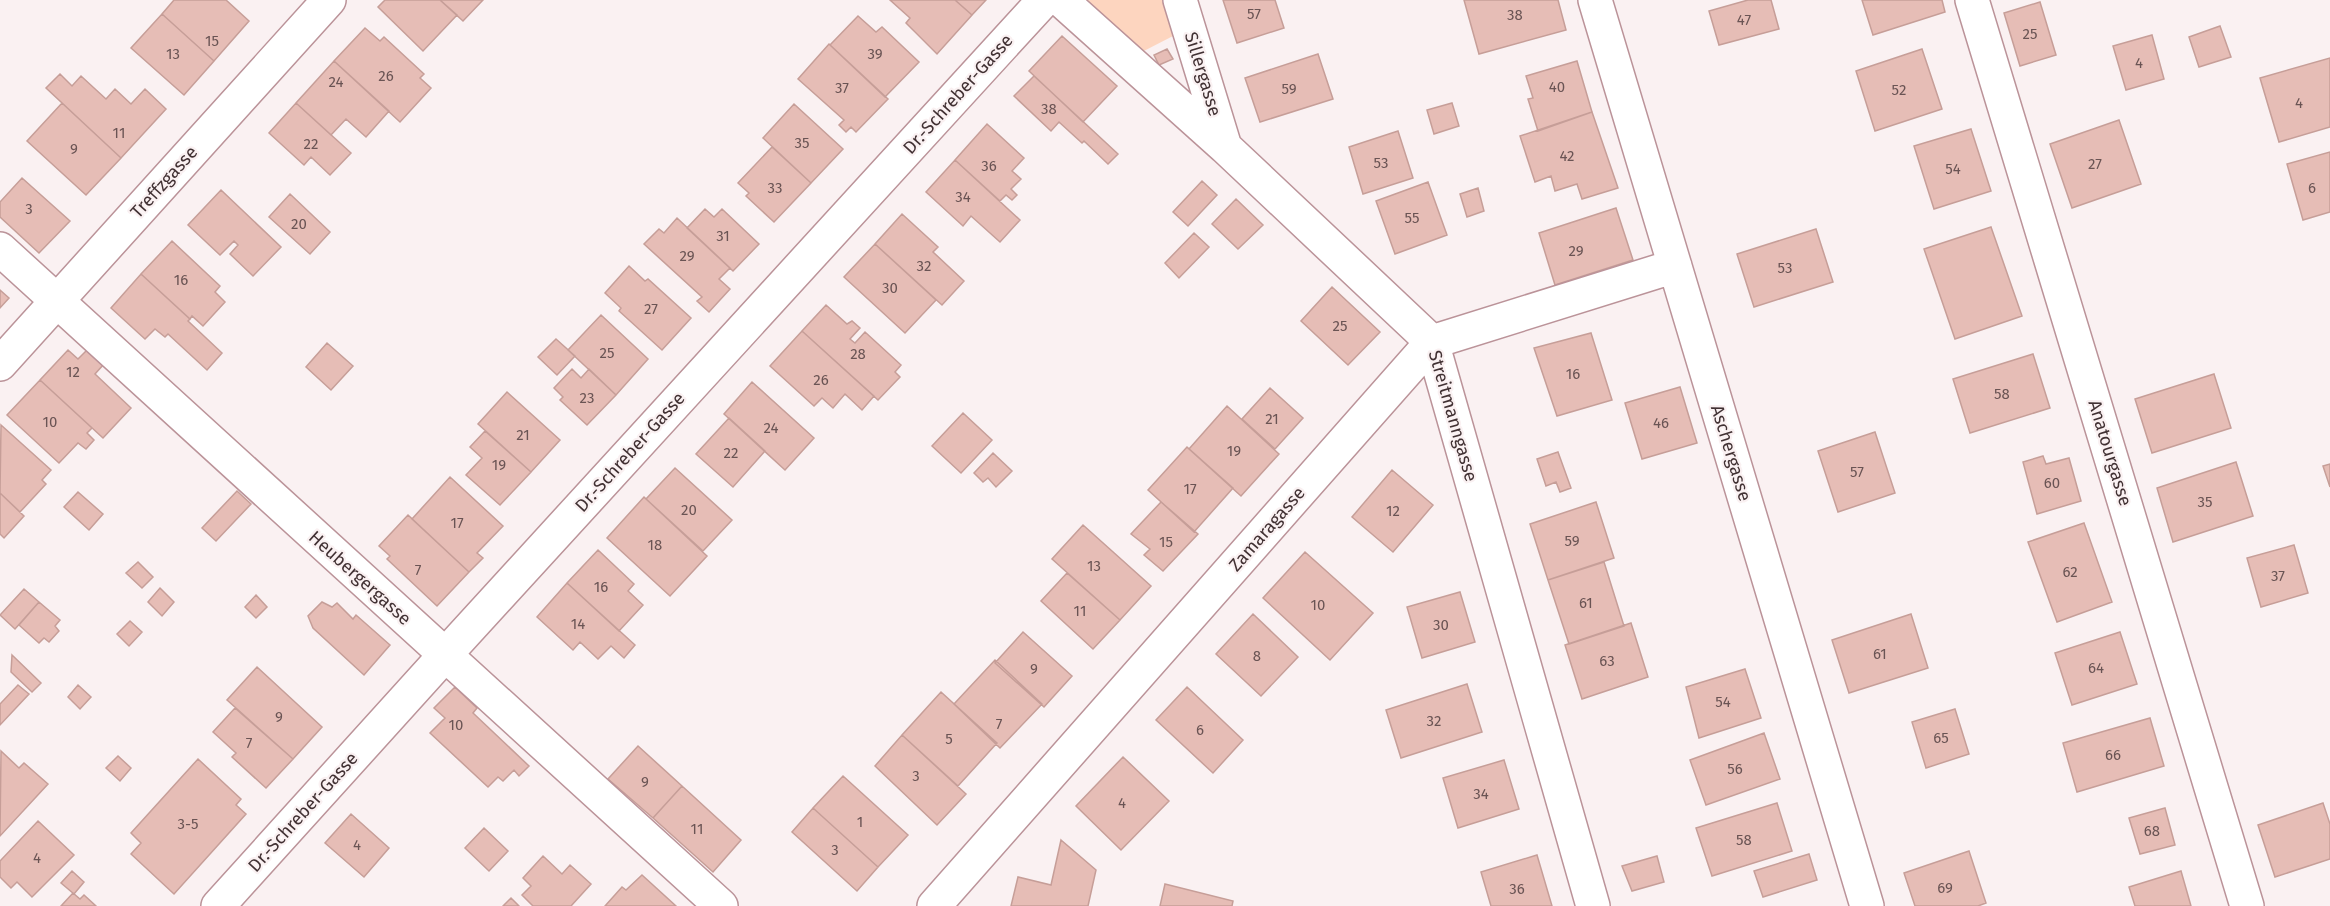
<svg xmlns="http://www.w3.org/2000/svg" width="2330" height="906" font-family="'Fira Sans',sans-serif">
  <rect width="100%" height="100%" fill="#faf1f2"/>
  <path fill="#fdd5bf" d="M1085 0H1162L1173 36 1138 54Z"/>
  <path fill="#e6bdb6" stroke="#c69e98" stroke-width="1.5" d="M174 0H226L249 21 214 61 162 14Z
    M385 0H440L457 15 423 51 378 7Z
    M440 0H483L463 21Z
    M890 0H955L972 15 937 54 906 23 910 18Z
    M955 0H986L972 15Z
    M1223 0H1275L1284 28 1237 43Z
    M1464 0H1558L1566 30 1479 54Z
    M1748 0H1771L1779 29 1719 45 1709 11Z
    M1862 0H1942L1945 12 1873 35Z
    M2040 2 2056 55 2020 66 2004 13Z
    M162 14 214 61 184 95 131 48Z
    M858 16 876 32 882 27 919 62 885 97 830 45Z
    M2220 26 2231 57 2199 67 2189 37Z
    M365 28 380 41 384 37 424 74 420 78 431 88 400 122 334 61Z
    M2152 35 2164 79 2126 90 2113 46Z
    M1062 36 1117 86 1083 122 1029 71Z
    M829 44 888 99 856 132 851 127 846 132 839 125 844 120 798 79Z
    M1167 49 1173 59 1159 65 1154 55Z
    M1922 49 1942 109 1875 131 1856 71Z
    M1318 54 1333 99 1260 122 1245 78Z
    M2330 58V127L2279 142 2260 78Z
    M334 61 389 111 366 137 346 119 331 135 296 103Z
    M1577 61 1592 112 1538 131 1528 99 1533 98 1526 76Z
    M60 74 72 86 81 76 106 99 115 89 131 104 145 89 166 109 121 158 46 88Z
    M1034 76 1118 154 1108 164 1084 141 1082 143 1059 122 1051 131 1014 96Z
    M62 103 121 158 86 195 27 141Z
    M296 103 351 153 330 175 311 157 304 165 269 133Z
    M1452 103 1459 126 1434 134 1427 110Z
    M794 104 843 149 811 183 763 138Z
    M1592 112 1618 188 1582 199 1577 184 1555 191 1551 176 1535 182 1520 136Z
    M2119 120 2141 184 2072 208 2050 144Z
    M987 124 1024 158 1012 171 1021 179 1011 189 1017 195 1012 200 1006 195 1000 201 955 160Z
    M1971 129 1991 191 1934 209 1914 146Z
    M1398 131 1413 178 1363 194 1349 147Z
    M772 147 811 183 774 222 746 196 749 193 738 183Z
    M2330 152V212L2303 220 2287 164Z
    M955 160 1020 220 1000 242 971 216 963 226 926 192Z
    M22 178 70 221 39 253 0 217V202Z
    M1202 181 1217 195 1188 226 1173 212Z
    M1428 182 1447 235 1395 254 1376 201Z
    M1478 188 1484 211 1467 217 1460 194Z
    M221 190 281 247 253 276 230 254 238 245 234 241 220 255 188 225Z
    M290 194 330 232 310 254 269 217Z
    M1236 199 1263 225 1238 249 1212 224Z
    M1616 208 1633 260 1555 285 1539 233Z
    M705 209 714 217 722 209 759 244 733 271 687 228Z
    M902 214 938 247 933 252 964 281 942 305 875 244Z
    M677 218 730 268 719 279 730 289 709 312 697 301 702 297 644 244 659 229 664 233Z
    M1991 227 2022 316 1955 339 1924 249Z
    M1816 229 1833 282 1754 307 1737 254Z
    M1194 233 1209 247 1179 278 1165 263Z
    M172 241 220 286 215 292 225 302 203 326 192 316 190 319 141 274Z
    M875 244 936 300 905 333 844 277Z
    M629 266 645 281 648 279 691 318 662 350 619 311 621 308 605 293Z
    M141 274 190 319 188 321 222 353 207 370 168 334 165 337 155 329 145 339 111 308Z
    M1332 287 1380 332 1348 365 1301 321Z
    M0 290 9 298 0 308Z
    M826 305 847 324 852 321 860 328 850 339 855 343 865 332 901 365 895 372 900 377 878 400 802 331Z
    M601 315 648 359 616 395 568 350Z
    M802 331 874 396 862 410 845 394 833 408 822 398 814 406 770 366Z
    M1591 333 1612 400 1557 416 1534 348Z
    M556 339 575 356 557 375 538 357Z
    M327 343 353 366 331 390 306 367Z
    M88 349 104 364 95 374 131 408 103 438 40 380 68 350 78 359Z
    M2033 354 2050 408 1970 433 1953 379Z
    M572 369 581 378 589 369 616 395 587 425 560 400 563 397 554 388Z
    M2214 374 2231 428 2152 453 2135 399Z
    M40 380 92 428 87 433 94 440 86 449 78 443 59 463 7 415Z
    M752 382 814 438 785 470 724 414Z
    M1680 387 1697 443 1642 459 1625 403Z
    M1270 388 1303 418 1275 449 1242 419Z
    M507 392 560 440 531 472 478 424Z
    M1227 406 1279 454 1241 496 1189 449Z
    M963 413 992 440 961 473 932 446Z
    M729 418 765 451 733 487 696 454Z
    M1 425 51 470 42 480 46 484 20 512 0 493Z
    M485 431 531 472 500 505 466 475 482 458 470 447Z
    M1875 432 1895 493 1838 512 1818 451Z
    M1187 447 1233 488 1194 532 1148 490Z
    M1558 452 1571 488 1560 492 1556 482 1546 486 1537 459Z
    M993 453 1012 471 996 487 988 478 983 482 974 473Z
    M2043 456 2046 464 2069 458 2081 501 2037 514 2023 462Z
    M2236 462 2253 516 2173 542 2157 488Z
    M2330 464V487L2323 466Z
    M675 468 732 520 703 551 646 499Z
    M1392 470 1433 505 1393 552 1352 517Z
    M450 477 503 526 477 553 483 558 469 572 412 519Z
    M237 491 251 504 216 541 202 528Z
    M78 492 103 514 89 530 64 507Z
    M0 493 24 516 4 538 0 534Z
    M644 497 707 556 670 596 607 538Z
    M1161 502 1198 534 1163 571 1144 555 1150 549 1131 534Z
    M1596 502 1614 558 1548 580 1530 524Z
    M408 515 469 572 437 606 387 559 390 556 379 546Z
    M2084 523 2112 602 2057 622 2028 542Z
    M1083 525 1151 586 1120 620 1052 559Z
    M2294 545 2308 593 2261 607 2247 558Z
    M598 550 634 584 628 591 643 605 619 631 567 583Z
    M1305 552 1373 613 1330 660 1263 598Z
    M138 562 153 577 142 588 126 573Z
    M1604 562 1624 626 1569 644 1548 580Z
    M1067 573 1120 620 1093 649 1041 601Z
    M567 583 635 645 624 658 611 646 598 659 580 642 573 650 537 617Z
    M160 588 174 602 162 616 148 602Z
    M24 589 39 602 15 629 0 615Z
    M1460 592 1475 642 1422 658 1407 607Z
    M256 595 267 607 256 618 245 607Z
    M39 602 60 620 55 626 59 631 49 642 44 638 39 643 19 625Z
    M322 602 332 607 337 603 353 619 356 615 390 645 364 675 313 628 308 616Z
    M1253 614 1298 657 1261 696 1216 654Z
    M1911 614 1928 668 1849 693 1832 640Z
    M130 621 142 632 129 646 117 634Z
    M1631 623 1648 677 1582 699 1565 645Z
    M1023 632 1072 676 1044 707 995 663Z
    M2120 632 2137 684 2072 705 2055 653Z
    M12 655 41 683 32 692 11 672Z
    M995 660 1042 704 1000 748 954 704Z
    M257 667 322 727 293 759 227 700Z
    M1745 669 1761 718 1699 738 1686 687Z
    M1467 684 1482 732 1401 758 1386 710Z
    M18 685 29 694 0 725V704Z
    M78 685 91 697 80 709 68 697Z
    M455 687 477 708 473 713 529 766 519 776 514 770 503 781 498 777 488 787 430 733 445 718 434 708Z
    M1187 687 1243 740 1213 773 1156 720Z
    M941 692 997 743 958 786 902 735Z
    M235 708 293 759 266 788 232 757 236 753 213 732Z
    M1955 709 1969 754 1926 768 1912 722Z
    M2150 718 2164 766 2077 792 2063 743Z
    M1764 733 1780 779 1706 805 1690 760Z
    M902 735 966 794 937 825 875 766Z
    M638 746 682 786 653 818 608 779Z
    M1 751 19 768 24 763 48 784 0 836Z
    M118 756 131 768 120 781 106 768Z
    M1123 757 1169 801 1121 850 1076 806Z
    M198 759 241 799 236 805 246 814 174 894 131 854 141 843 131 833Z
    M1504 760 1519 809 1458 828 1443 778Z
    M843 776 908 835 878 867 813 808Z
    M682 786 741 840 713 872 653 818Z
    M1777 803 1792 851 1712 876 1696 828Z
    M2323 803 2330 824V859L2275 877 2258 825Z
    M813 808 878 867 857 891 792 832Z
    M2165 808 2175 845 2140 854 2129 818Z
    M351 814 389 848 364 877 325 843Z
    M38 821 74 855 32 897 17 882 11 888 0 877V861Z
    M484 828 508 851 489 871 465 848Z
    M1061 840 1096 870 1088 906H1011L1018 877 1051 885Z
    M1969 851 1986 903 1978 906H1915L1904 873Z
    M1809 854 1817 880 1763 897 1754 871Z
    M1537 855 1552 906H1491L1481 872Z
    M543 856 562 874 570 865 591 884 571 906H533L522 895 531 886 523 878Z
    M1657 856 1664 882 1632 891 1622 866Z
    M72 871 84 882 74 894 61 883Z
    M2181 871 2191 906H2135L2129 887Z
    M642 875 676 906H605L622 887 626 890Z
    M1165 884 1233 901 1232 906H1160Z
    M73 893 80 899 84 895 96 906H61Z
    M511 898 519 906H503Z"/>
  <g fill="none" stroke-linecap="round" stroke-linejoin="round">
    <g stroke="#bb9399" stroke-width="36">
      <path id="street" d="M1061 0 1225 147 1432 342 1593 906
        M1180 0 1225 147
        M1595 0 1867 906
        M1972 0 2247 906
        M0 249 721 906
        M0 364 329 0
        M218 906 445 655 1044 0
        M934 906 1432 342 1675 266"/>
    </g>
    <use href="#street" stroke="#fff" stroke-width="33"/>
  </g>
  <g text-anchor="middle" stroke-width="4.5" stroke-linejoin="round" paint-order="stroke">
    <g font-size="15" fill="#6a5454">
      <text x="1254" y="19">57</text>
      <text x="1515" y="20">38</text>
      <text x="1744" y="25">47</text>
      <text x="2030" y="39">25</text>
      <text x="212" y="46">15</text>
      <text x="173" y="59">13</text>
      <text x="875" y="59">39</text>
      <text x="2139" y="68">4</text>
      <text x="386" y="81">26</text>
      <text x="336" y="87">24</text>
      <text x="1557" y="92">40</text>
      <text x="842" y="93">37</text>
      <text x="1289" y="94">59</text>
      <text x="1899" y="95">52</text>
      <text x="2299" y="108">4</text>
      <text x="1049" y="114">38</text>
      <text x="119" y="138">11</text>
      <text x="802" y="148">35</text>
      <text x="311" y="149">22</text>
      <text x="74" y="154">9</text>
      <text x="1567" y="161">42</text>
      <text x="1381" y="168">53</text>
      <text x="2095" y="169">27</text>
      <text x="989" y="171">36</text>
      <text x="1953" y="174">54</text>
      <text x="775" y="193">33</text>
      <text x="2312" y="193">6</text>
      <text x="963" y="202">34</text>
      <text x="29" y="214">3</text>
      <text x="1412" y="223">55</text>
      <text x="299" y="229">20</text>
      <text x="723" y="241">31</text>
      <text x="1576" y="256">29</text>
      <text x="687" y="261">29</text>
      <text x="924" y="271">32</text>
      <text x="1785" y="273">53</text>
      <text x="181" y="285">16</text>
      <text x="890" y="293">30</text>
      <text x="651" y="314">27</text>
      <text x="1340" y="331">25</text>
      <text x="607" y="358">25</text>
      <text x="858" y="359">28</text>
      <text x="73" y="377">12</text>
      <text x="1573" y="379">16</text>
      <text x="821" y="385">26</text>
      <text x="2002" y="399">58</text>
      <text x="587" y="403">23</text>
      <text x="1272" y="424">21</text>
      <text x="50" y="427">10</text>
      <text x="1661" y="428">46</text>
      <text x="771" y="433">24</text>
      <text x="523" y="440">21</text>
      <text x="1234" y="456">19</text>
      <text x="731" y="458">22</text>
      <text x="499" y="470">19</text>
      <text x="1857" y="477">57</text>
      <text x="2052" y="488">60</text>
      <text x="1190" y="494">17</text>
      <text x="2205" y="507">35</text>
      <text x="689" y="515">20</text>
      <text x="1393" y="516">12</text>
      <text x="457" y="528">17</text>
      <text x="1572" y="546">59</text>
      <text x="1166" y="547">15</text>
      <text x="655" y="550">18</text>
      <text x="1094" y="571">13</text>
      <text x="418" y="575">7</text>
      <text x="2070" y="577">62</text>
      <text x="2278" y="581">37</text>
      <text x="601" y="592">16</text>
      <text x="1586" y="608">61</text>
      <text x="1318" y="610">10</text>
      <text x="1080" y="616">11</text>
      <text x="578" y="629">14</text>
      <text x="1441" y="630">30</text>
      <text x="1880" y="659">61</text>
      <text x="1257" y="661">8</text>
      <text x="1607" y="666">63</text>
      <text x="2096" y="673">64</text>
      <text x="1034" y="674">9</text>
      <text x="1723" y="707">54</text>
      <text x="279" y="722">9</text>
      <text x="1434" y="726">32</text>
      <text x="999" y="729">7</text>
      <text x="456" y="730">10</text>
      <text x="1200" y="735">6</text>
      <text x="1941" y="743">65</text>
      <text x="949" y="744">5</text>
      <text x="249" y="748">7</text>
      <text x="2113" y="760">66</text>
      <text x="1735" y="774">56</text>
      <text x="916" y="781">3</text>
      <text x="645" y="787">9</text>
      <text x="1481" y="799">34</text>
      <text x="1122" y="808">4</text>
      <text x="860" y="827">1</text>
      <text x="188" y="829">3-5</text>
      <text x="697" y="834">11</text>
      <text x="2152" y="836">68</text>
      <text x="1744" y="845">58</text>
      <text x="357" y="850">4</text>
      <text x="835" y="855">3</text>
      <text x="37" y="863">4</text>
      <text x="1945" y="893">69</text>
      <text x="1517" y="894">36</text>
    </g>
    <g font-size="18" fill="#413133" stroke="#faf1f2">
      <text transform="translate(1203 74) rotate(73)" y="6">Sillergasse</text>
      <text transform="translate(958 94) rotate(-48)" y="6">Dr.-Schreber-Gasse</text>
      <text transform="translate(164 182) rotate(-48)" y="6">Treffzgasse</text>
      <text transform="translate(1453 416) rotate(74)" y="6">Streitmanngasse</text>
      <text transform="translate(630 452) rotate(-48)" y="6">Dr.-Schreber-Gasse</text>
      <text transform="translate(1731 453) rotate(73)" y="6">Aschergasse</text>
      <text transform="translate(2110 453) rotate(73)" y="6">Anatourgasse</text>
      <text transform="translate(1267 529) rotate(-49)" y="6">Zamaragasse</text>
      <text transform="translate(360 578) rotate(42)" y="6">Heubergergasse</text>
      <text transform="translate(303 812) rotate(-48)" y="6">Dr.-Schreber-Gasse</text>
    </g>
  </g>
</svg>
